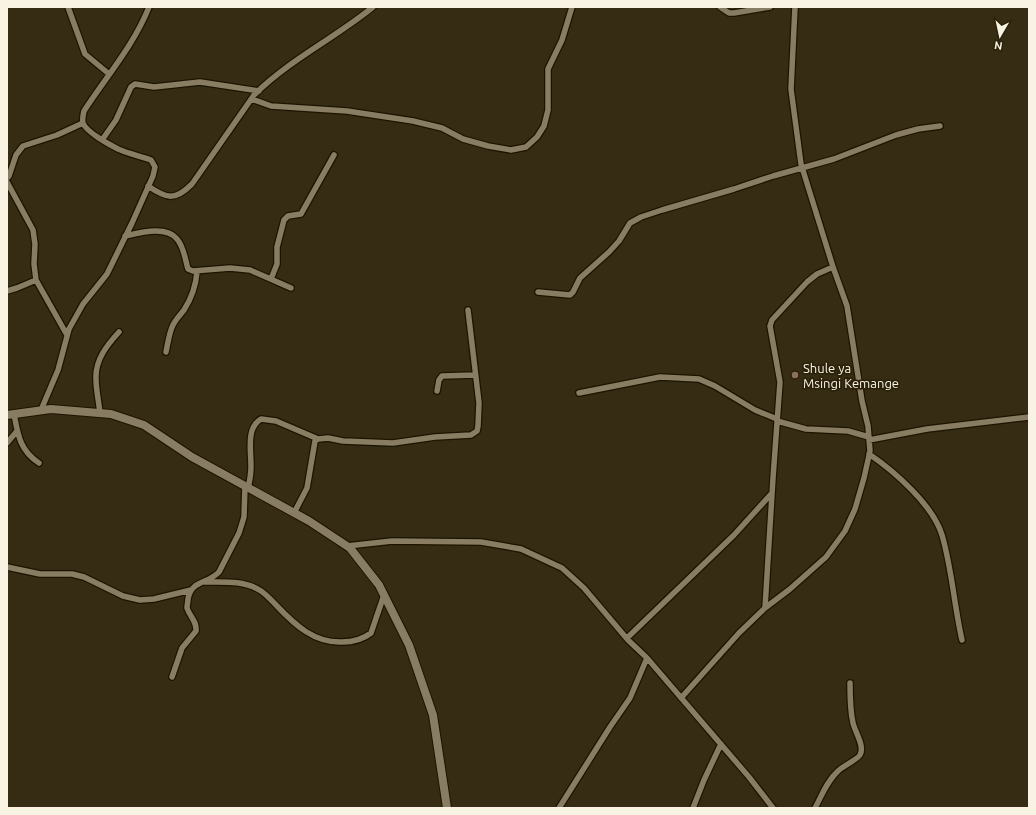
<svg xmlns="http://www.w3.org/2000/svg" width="1036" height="815" font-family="Ubuntu,sans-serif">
  <rect width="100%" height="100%" fill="#352c13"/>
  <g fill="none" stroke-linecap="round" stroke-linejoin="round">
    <g stroke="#1d1400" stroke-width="8">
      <path id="minor" d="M68 7 85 54 109 74
        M720 7 729 13H734L770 7
        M252 99 271 106 347 111 413 121 442 128 463 139 488 146 511 150 526 147 537 137 544 126 548 110V69L562 40 572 7
        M102 140 116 120 131 87 135 84 154 87 200 82 259 91
        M7 178 9 176 16 155 23 146 57 135 83 123
        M7 182 33 230 35 244 34 264 36 280 67 335
        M148 186C167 199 175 201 192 184L254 95C289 60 335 38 373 7
        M125 236C139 233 166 225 177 239 184 247 185 259 188 269L193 271 230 268 250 270 291 288
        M271 279 277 264V247L284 220 288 216 301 214 334 155
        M7 291 17 288 36 280
        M538 292 570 295 573 292 580 278 609 252 619 241 630 223 641 217 662 210 734 189 773 176 834 159 896 135 918 129 940 126
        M166 352C168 343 169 333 173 325 176 319 180 315 184 310 191 299 196 284 197 272
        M437 391 439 380 442 376 475 375
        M579 393 660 377 699 379 715 386 755 410 777 419
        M41 410 58 370 69 329 83 304 107 274 132 223 153 176 155 167 151 160C140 156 129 154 118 149 110 145 86 132 83 123 82 119 83 115 84 111 106 77 134 45 149 7
        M14 414C18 435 20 451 39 463
        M100 414C99 402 96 390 96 379 95 360 107 345 119 332
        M777 421 806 429 848 431 869 437
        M869 440 927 429 1029 417
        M7 443 17 431
        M869 454C894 471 933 505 942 535 952 569 954 605 962 640
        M248 488C250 480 251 473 251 466 251 450 246 428 261 419L276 421 318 439
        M294 513 307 488 315 441 318 439 328 438 343 441 393 443 435 437 471 435 477 431 478 426 479 403 468 310
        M347 546 392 541 481 542 521 549 562 568 584 588 628 640 647 658 749 777 773 808
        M7 567 40 574H72L84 577 123 596 140 600 154 599 191 590
        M204 582C222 582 245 580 261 591 267 595 272 601 277 606 295 625 314 643 342 642 352 642 362 640 371 633L384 595
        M765 608 773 478 780 382 770 326 772 320 807 282 817 274 833 267
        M627 638 734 535 772 493
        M172 677 182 648 196 631C197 621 190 617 187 608 187 605 188 602 188 599 191 580 208 584 219 572L239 533 244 517 245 486
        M681 698 739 633 765 608 790 589 826 557 845 531 855 509 864 478 870 451 868 426 862 401 847 306 833 267 801 164 791 89 795 7
        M559 808 610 727 630 698 647 658
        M693 808 704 780 721 744
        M815 808C822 795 827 781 838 771 842 767 859 758 860 755 865 746 855 732 853 723 850 710 850 696 850 683"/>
    </g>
    <g stroke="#1d1400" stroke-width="10">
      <path id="secondary" d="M7 415 51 409 111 414 144 425 192 457 309 521 350 548 379 585 409 645 433 715 447 808"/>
    </g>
    <use href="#minor" stroke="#887d62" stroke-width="5.5"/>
    <use href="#secondary" stroke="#887d62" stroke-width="8"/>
  </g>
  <circle fill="#8d6e63" stroke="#2b2209" stroke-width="1.5" cx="795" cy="375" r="4"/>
  <g text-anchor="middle" stroke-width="3.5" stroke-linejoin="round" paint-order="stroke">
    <g font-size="13" fill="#f9f3e4" stroke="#2b2209" text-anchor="start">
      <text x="803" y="373">Shule ya<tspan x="803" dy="15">Msingi Kemange</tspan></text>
    </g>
  </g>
  <rect width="1036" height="815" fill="none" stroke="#f9f3e4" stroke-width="16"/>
  <g transform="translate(1000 36) rotate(189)" stroke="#2b2209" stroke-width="3" paint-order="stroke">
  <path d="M0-3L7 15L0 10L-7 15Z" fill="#f9f3e4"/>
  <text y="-6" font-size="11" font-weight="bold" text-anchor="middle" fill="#f9f3e4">N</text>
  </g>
</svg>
